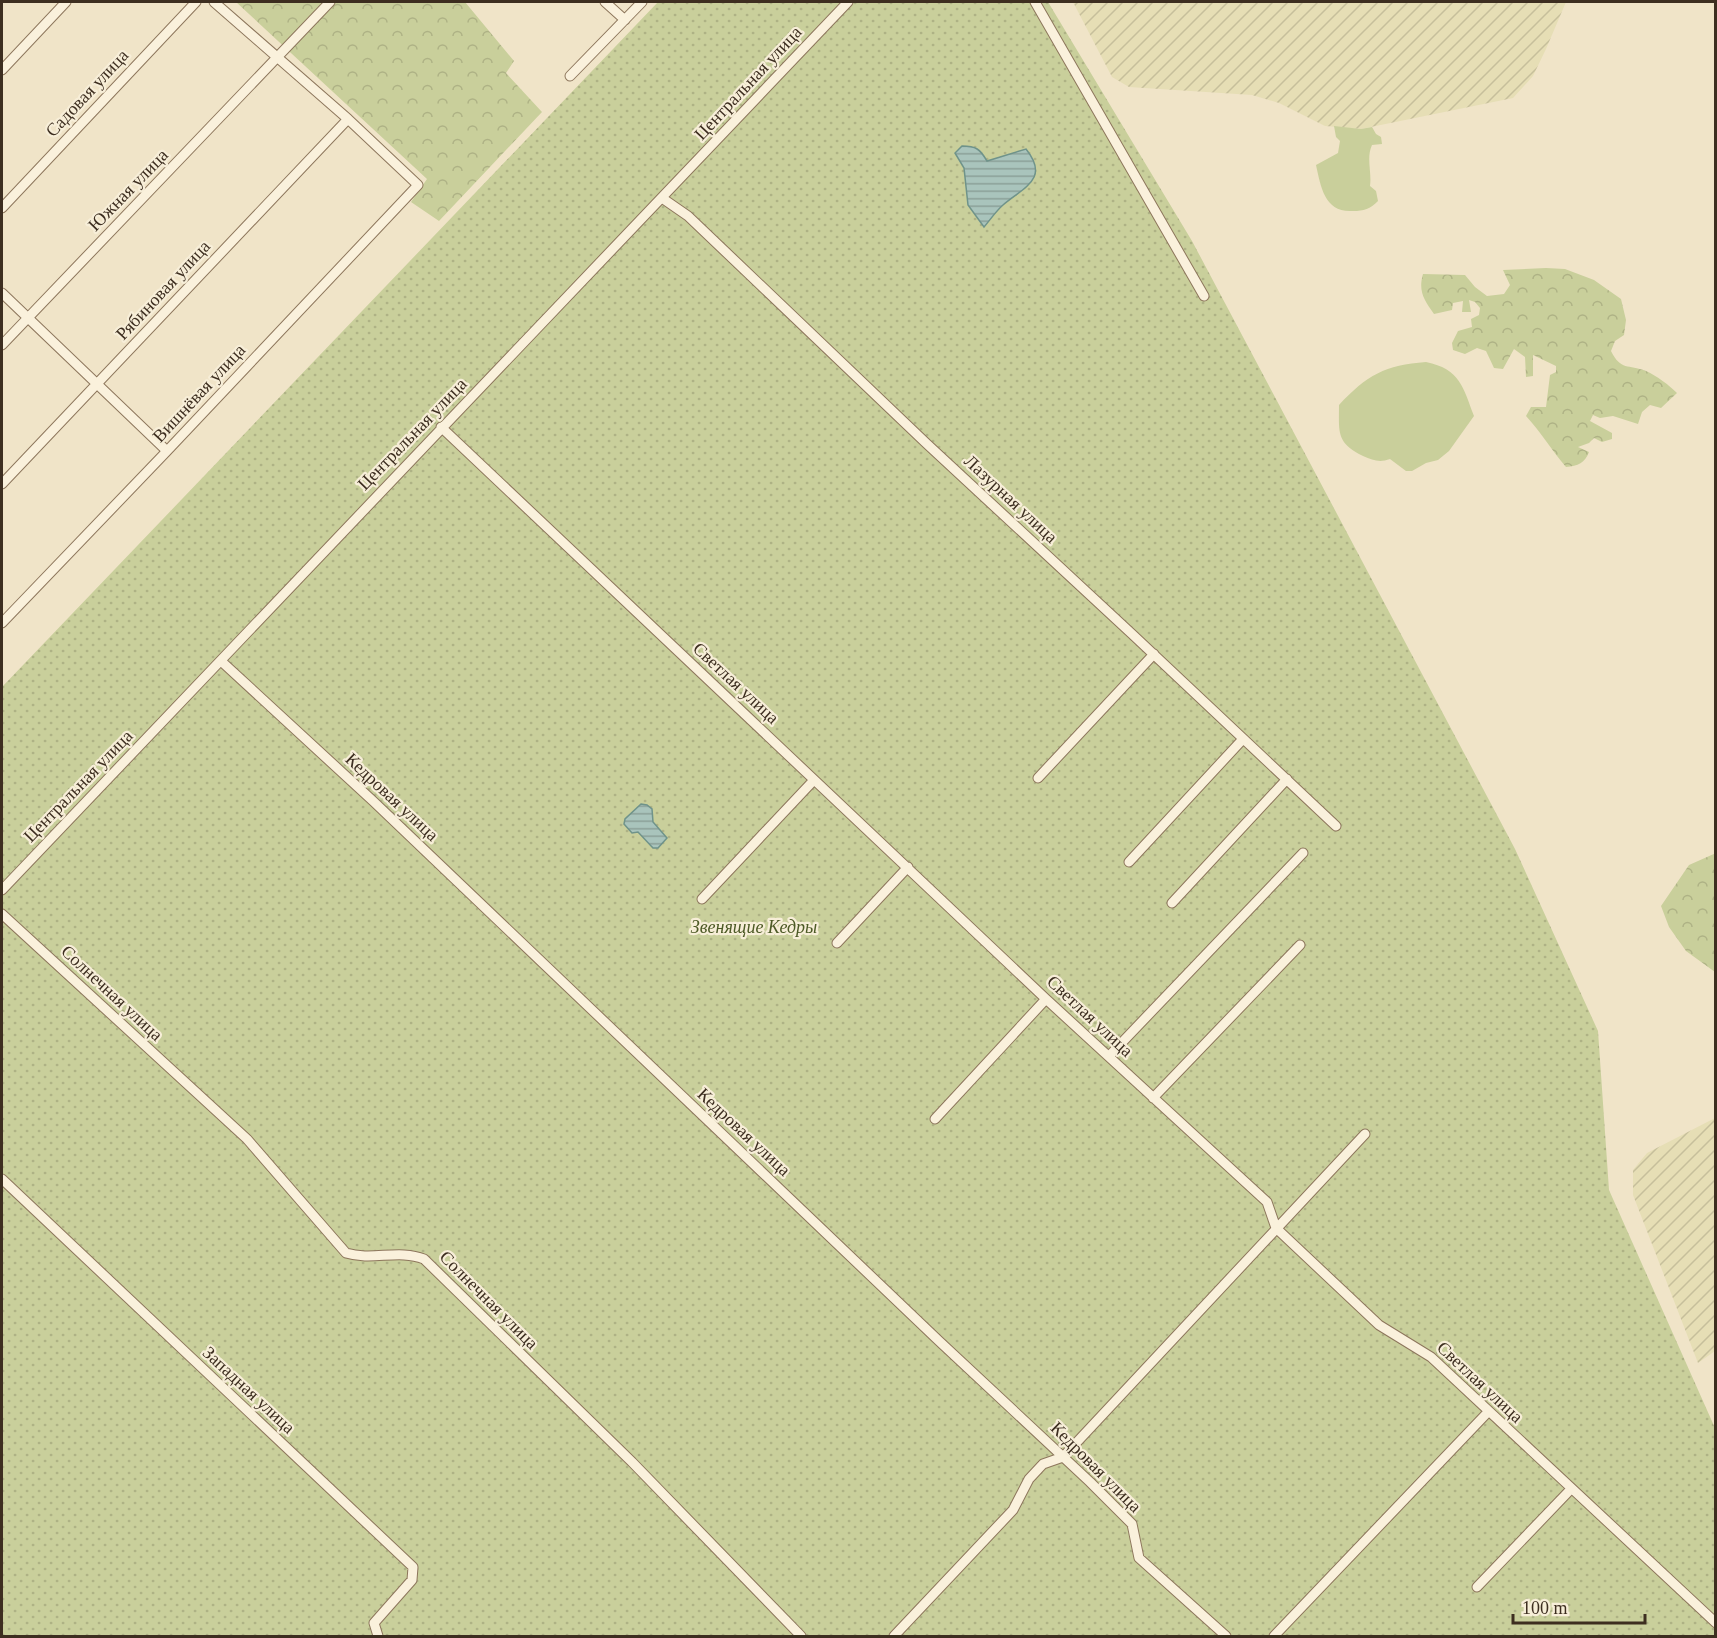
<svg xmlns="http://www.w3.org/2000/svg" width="1717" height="1638" font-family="'Times New Roman',serif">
  <defs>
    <pattern id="farmland-furrows" width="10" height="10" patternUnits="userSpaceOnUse" patternTransform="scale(1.5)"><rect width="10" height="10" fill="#e6deb5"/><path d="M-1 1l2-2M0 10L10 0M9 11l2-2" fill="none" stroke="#c6bf9b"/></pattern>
    <pattern id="forest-crowns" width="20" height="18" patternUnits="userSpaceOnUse" patternTransform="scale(1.5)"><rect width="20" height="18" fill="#c9cf9b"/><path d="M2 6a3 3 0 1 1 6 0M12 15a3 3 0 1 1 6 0" fill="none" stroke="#aeb285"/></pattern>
    <pattern id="garden-dots" width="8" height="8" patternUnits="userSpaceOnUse" patternTransform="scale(1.5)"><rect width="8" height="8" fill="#c9cf9b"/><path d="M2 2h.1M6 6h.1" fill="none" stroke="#aeb285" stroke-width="1.8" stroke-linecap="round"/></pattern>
    <pattern id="water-rules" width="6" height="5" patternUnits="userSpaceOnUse" patternTransform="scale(1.5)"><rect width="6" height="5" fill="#a9c4bc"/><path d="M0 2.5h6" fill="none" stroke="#8ba098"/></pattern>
  </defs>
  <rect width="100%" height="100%" fill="#f0e4c8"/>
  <path fill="url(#farmland-furrows)" d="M1073 2H1566L1546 49 1533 76 1513 98 1361 129 1325 126 1279 103 1252 95 1129 87 1112 77Z
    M1715 1118V1351L1698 1363 1633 1195V1170L1647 1153Z"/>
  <path fill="#c9cf9b" d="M1334 126 1361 129 1372 127 1376 134 1381 137 1382 144 1372 145C1366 158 1372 172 1370 186L1376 191 1378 201C1370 209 1364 211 1353 211 1325 213 1321 188 1316 165L1338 153 1340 141 1336 137Z
    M1426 362C1460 369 1463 387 1474 416L1449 451 1438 460 1426 463 1412 471H1406L1390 459C1379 463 1373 460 1363 456 1336 443 1339 432 1339 405 1367 375 1385 365 1426 362Z"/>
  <path fill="url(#forest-crowns)" d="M236 2H465L514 61 506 73 542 112 439 221 411 202 427 179Z
    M1546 268 1565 269 1594 280 1621 299 1626 320 1624 335 1615 341 1611 351C1621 371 1628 364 1646 371 1657 376 1669 385 1677 393L1661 408 1650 405 1642 412 1638 424 1613 416 1600 418 1593 415 1590 421 1612 433V439L1602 442 1594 438 1589 443 1578 447 1589 452C1585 463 1578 466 1566 467 1552 451 1541 432 1526 416L1531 407H1546L1550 375 1556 372V366L1533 355V376L1526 377 1525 357 1514 349 1503 369 1494 368 1486 351 1477 348 1465 354 1453 350 1452 343 1458 331 1472 327 1471 319 1479 315 1480 308 1475 302 1469 300 1471 312H1462L1463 301 1453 303 1452 310 1434 314C1424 300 1418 291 1423 274L1465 275 1475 287 1487 296 1504 294 1510 285 1503 270Z
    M1716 853V972H1715L1686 951 1669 927 1661 906 1689 865Z"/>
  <path fill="url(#garden-dots)" d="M658 2H1048L1192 241 1515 849 1598 1031 1609 1190 1715 1428V1636H2V687Z"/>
  <path fill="url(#water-rules)" stroke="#6f938a" stroke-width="1.5" d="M962 146C976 146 980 149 987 161L1026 149C1050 179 1024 187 1003 205 996 211 990 220 984 227L968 205 964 168 955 153Z
    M641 804 647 805 652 809 653 822 667 838 658 848H653L638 832 632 833 624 824 625 819Z"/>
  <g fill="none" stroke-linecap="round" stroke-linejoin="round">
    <g stroke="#8d765c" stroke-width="11">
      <path id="minor" d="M605 2 625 20
        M1035 2 1204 296
        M2 70 66 2
        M570 76 642 2
        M662 198 688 216 927 444 1132 634 1336 826
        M2 208 196 2
        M2 293 167 451
        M2 345 330 2
        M441 427 1046 999 1267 1202 1276 1228 1379 1325 1431 1357 1716 1623
        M2 484 348 119
        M2 623 167 451 418 185 348 119 214 2
        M221 661 373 801 939 1341 1090 1482 1132 1524 1139 1558 1226 1636
        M1038 778 1154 654
        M1129 862 1243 739
        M2 890 848 2
        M702 899 814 780
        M1172 903 1287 779
        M2 914 247 1139 346 1253C372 1261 399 1249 424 1259L632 1462 801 1636
        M837 943 908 867
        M1109 1056 1303 853
        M1153 1098 1300 945
        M935 1119 1046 999
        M2 1179 413 1567 412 1580 374 1623 378 1636
        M1477 1587 1571 1489
        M894 1636 1013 1510 1029 1479 1043 1464 1063 1457 1365 1134
        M1274 1636 1488 1412"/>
    </g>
    <use href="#minor" stroke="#faf1dc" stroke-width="9"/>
  </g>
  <g text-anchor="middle" stroke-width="4.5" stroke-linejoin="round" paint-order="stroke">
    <g font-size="18" fill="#3d2e20" stroke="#f7eed8">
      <text transform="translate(748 83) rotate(-47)" y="6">Центральная улица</text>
      <text transform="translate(87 93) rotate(-47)" y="6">Садовая улица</text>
      <text transform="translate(128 190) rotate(-46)" y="6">Южная улица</text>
      <text transform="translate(163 290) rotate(-47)" y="6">Рябиновая улица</text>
      <text transform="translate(199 393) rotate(-47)" y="6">Вишнёвая улица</text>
      <text transform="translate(412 434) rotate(-46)" y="6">Центральная улица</text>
      <text transform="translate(1011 499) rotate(43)" y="6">Лазурная улица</text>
      <text transform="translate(736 683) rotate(43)" y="6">Светлая улица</text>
      <text transform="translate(78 786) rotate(-46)" y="6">Центральная улица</text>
      <text transform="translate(392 797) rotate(43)" y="6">Кедровая улица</text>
      <text transform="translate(112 993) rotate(43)" y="6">Солнечная улица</text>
      <text transform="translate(1090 1016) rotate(43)" y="6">Светлая улица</text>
      <text transform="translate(744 1132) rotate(43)" y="6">Кедровая улица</text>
      <text transform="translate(489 1300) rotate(45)" y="6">Солнечная улица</text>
      <text transform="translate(1480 1382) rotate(43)" y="6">Светлая улица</text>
      <text transform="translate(249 1390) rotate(43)" y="6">Западная улица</text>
      <text transform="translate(1096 1467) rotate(45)" y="6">Кедровая улица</text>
    </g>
    <g font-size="18" font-style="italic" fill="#4d5a26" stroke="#f7eed8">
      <text x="754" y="933">Звенящие Кедры</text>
    </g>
  </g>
  <rect width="1717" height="1638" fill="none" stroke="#3d2e20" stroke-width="6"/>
  <path d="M1513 1614v9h132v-9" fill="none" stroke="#3d2e20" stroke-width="3"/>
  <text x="1522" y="1614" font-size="18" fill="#3d2e20" stroke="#f7eed8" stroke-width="4.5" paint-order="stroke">100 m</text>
</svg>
